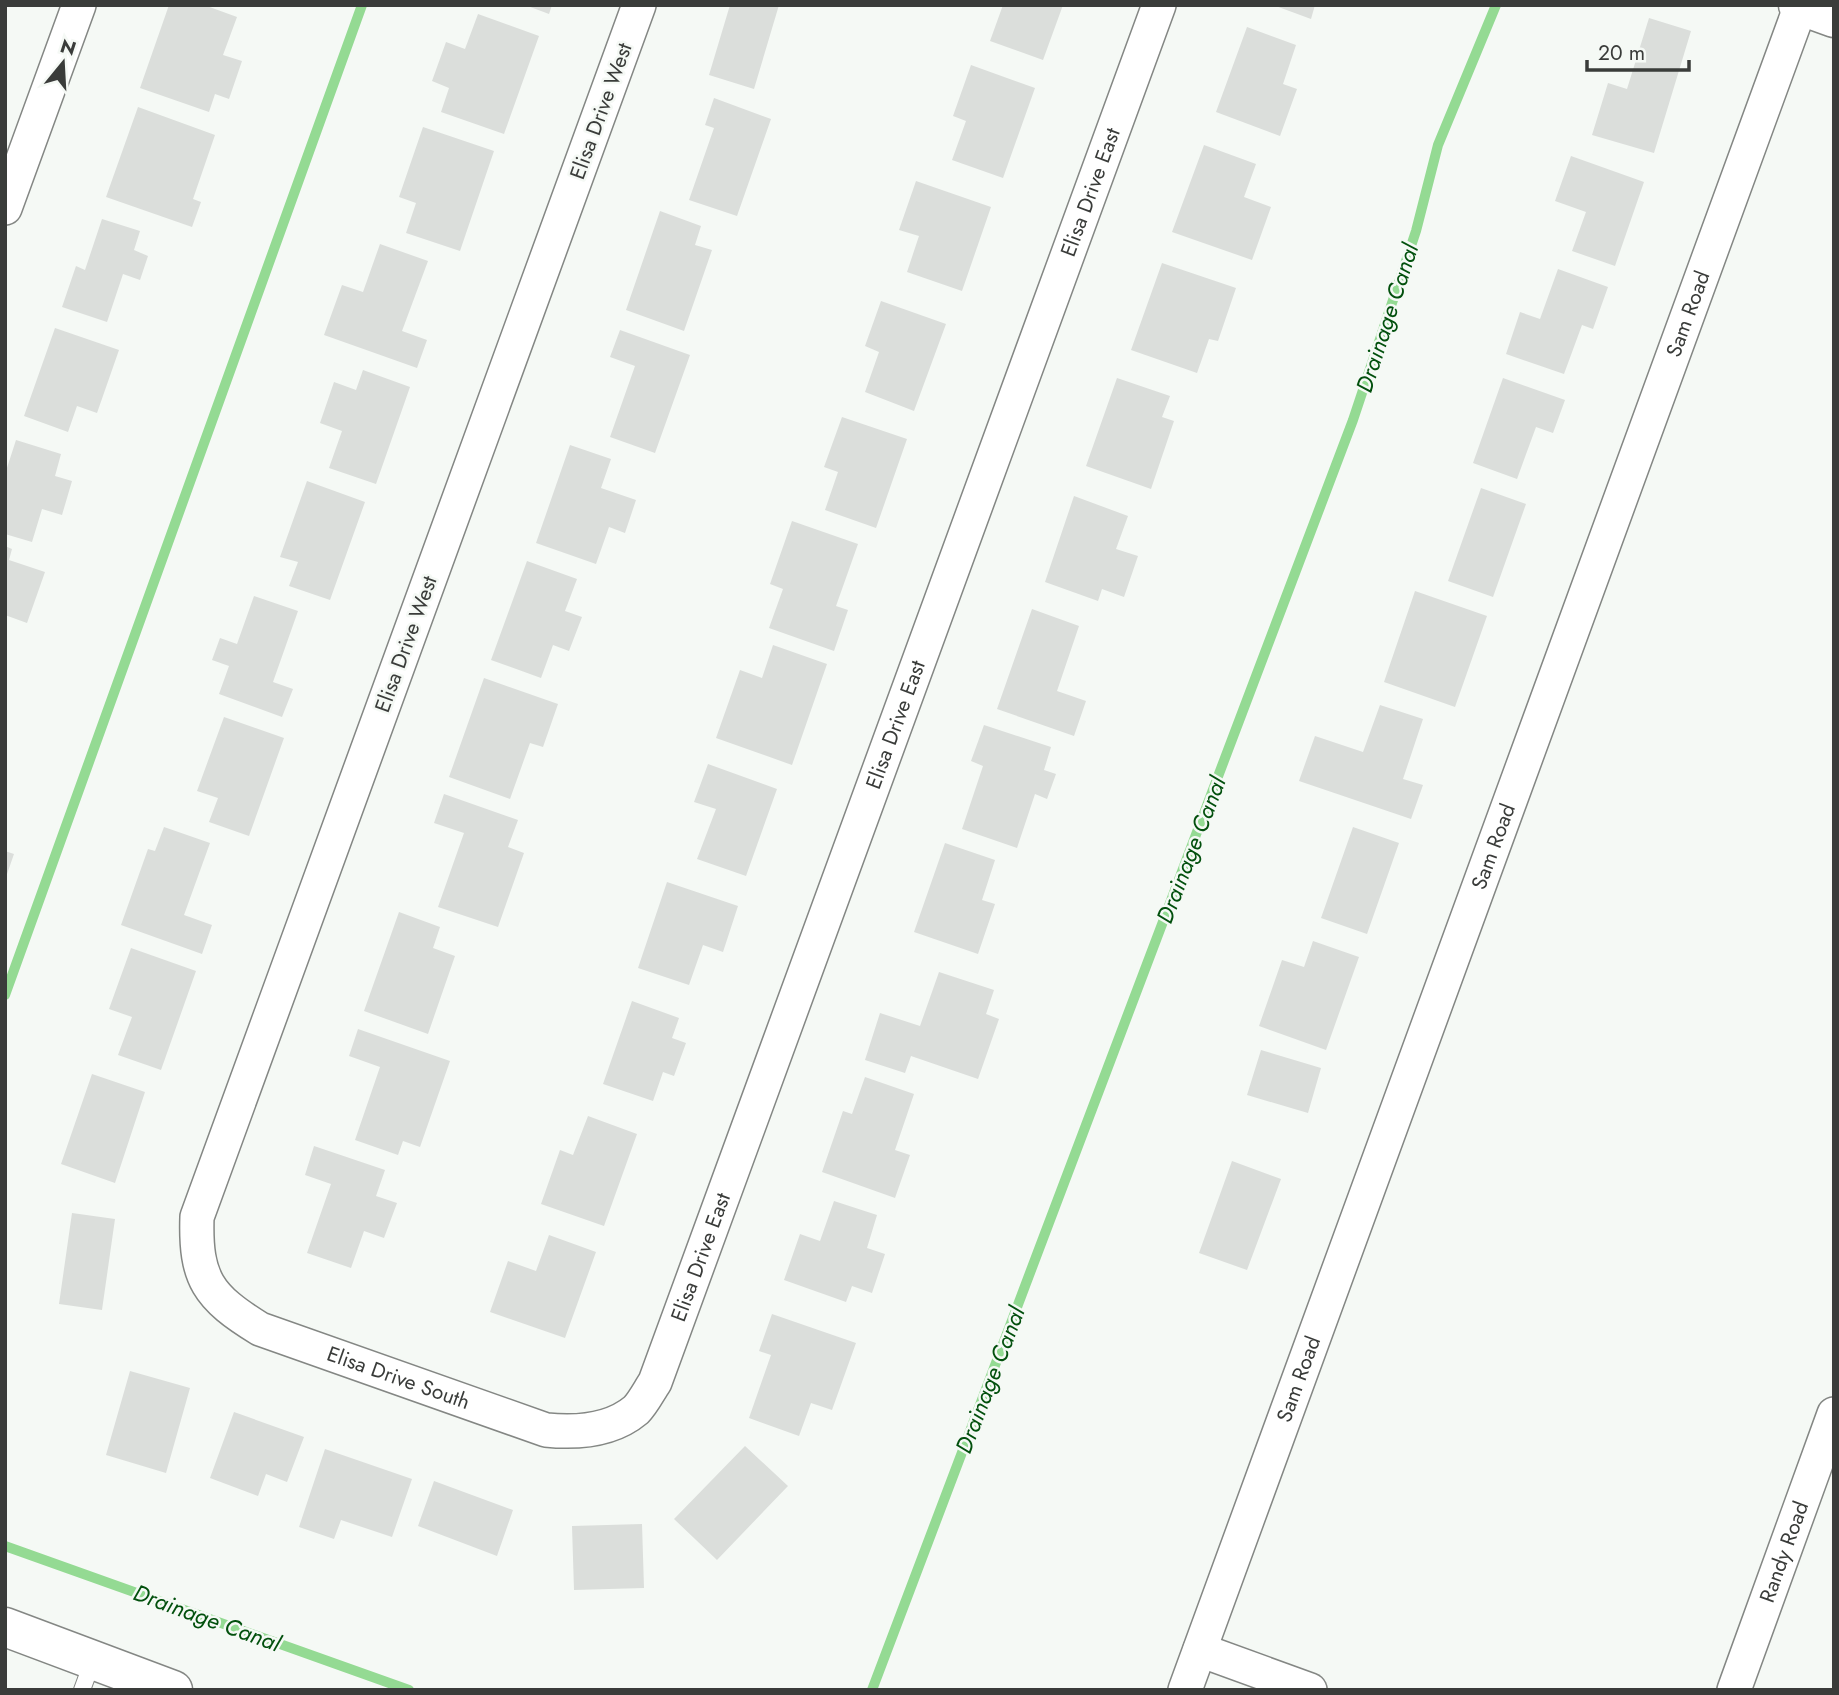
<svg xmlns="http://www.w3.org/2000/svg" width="1839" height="1695" font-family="Jost,sans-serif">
  <rect width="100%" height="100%" fill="#f5f9f5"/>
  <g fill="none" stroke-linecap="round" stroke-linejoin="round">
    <path stroke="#94da93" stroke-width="10" d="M5 995 362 5
      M5 1546 409 1690
      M872 1690 1353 420 1416 231 1438 145 1496 5"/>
  </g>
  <path fill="#dbdedb" d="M169 5H204L237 17 223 55 242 61 229 99 215 94 209 112 140 88Z
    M525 5H552L549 14Z
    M730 5H779L754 89 709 75Z
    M1003 5H1063L1043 60 990 41Z
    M1273 5H1315L1311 19Z
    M478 14 539 36 504 134 441 112 449 88 432 81 446 42 465 49Z
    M1649 18 1691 31 1654 153 1592 135 1608 83 1627 89Z
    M1247 27 1296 45 1283 84 1297 89 1280 136 1216 112Z
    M971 65 1035 88 1003 178 952 160 966 121 953 116Z
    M714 98 771 119 737 216 689 200 714 128 705 125Z
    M138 107 215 135 193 199 201 202 192 227 106 197Z
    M423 127 494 151 460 251 406 233 416 203 399 197Z
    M1204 145 1256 164 1244 197 1271 207 1252 260 1172 232Z
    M1571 156 1644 182 1615 266 1572 251 1586 212 1555 201Z
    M916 181 991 207 962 291 907 272 919 236 899 230Z
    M660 211 701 226 695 245 712 250 684 331 626 310Z
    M102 219 140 231 134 250 148 256 140 280 123 274 107 322 62 307 76 266 85 270Z
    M380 244 428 261 402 331 427 340 417 368 324 335 342 285 363 292Z
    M1162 263 1236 288 1218 341 1209 339 1197 373 1131 350Z
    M1558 269 1608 287 1593 329 1582 325 1564 374 1506 354 1520 312 1540 319Z
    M881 301 946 324 914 411 865 392 879 352 865 346Z
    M55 328 119 350 97 413 77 406 68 432 24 416Z
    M620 330 690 355 655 453 610 437 635 366 610 357Z
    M363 370 410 387 376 484 329 468 342 431 320 423 334 382 356 390Z
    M1117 378 1170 396 1162 417 1174 421 1151 489 1086 466Z
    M1503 378 1565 400 1553 433 1536 427 1517 479 1473 463Z
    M842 417 907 439 876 528 825 510 838 472 824 467Z
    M16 440 61 454 55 476 72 481 62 515 42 509 32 542 5 534V474Z
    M570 445 611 459 601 488 636 500 625 533 609 527 596 564 536 543Z
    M307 481 365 502 330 600 289 586 298 562 280 557Z
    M1481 488 1526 504 1493 597 1448 581Z
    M1074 496 1128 516 1116 549 1138 556 1124 597 1102 589 1098 601 1045 582Z
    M792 521 858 544 836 606 848 610 834 651 769 628 783 589 770 584Z
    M5 546 12 549 9 560 45 572 27 623 5 615Z
    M527 561 577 579 565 611 582 617 569 651 553 645 541 678 491 660Z
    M1415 591 1487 616 1455 707 1384 682Z
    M254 596 298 611 273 682 293 689 282 717 219 694 229 666 212 660 220 638 237 644Z
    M1032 609 1079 626 1057 691 1086 701 1074 736 997 709Z
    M773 645 827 664 792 765 716 738 740 670 762 678Z
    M484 678 558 704 543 747 530 743 510 799 449 777Z
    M1380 705 1423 719 1403 779 1423 785 1411 819 1299 781 1315 736 1363 752Z
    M224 717 284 738 249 836 209 822 218 798 197 791Z
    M984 725 1051 747 1044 770 1056 774 1047 799 1035 794 1017 848 962 829 983 766 971 761Z
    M708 764 777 789 746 876 697 859 716 809 694 802Z
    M444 794 518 820 508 847 524 853 498 927 438 907 464 833 434 823Z
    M164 827 210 843 184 915 212 925 202 954 121 925 148 849 155 851Z
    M1353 827 1399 843 1367 934 1321 918Z
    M945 843 995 860 982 900 995 904 978 954 914 932Z
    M5 851 14 854 6 877H5Z
    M667 882 738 906 723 952 703 945 689 985 638 968Z
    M399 912 440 927 433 948 455 956 428 1034 364 1011Z
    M1313 941 1359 957 1326 1050 1259 1026 1282 960 1304 967Z
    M131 948 196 971 161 1070 118 1055 132 1017 109 1009Z
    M939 972 994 990 986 1014 999 1019 978 1079 911 1056 905 1073 865 1060 880 1013 920 1026Z
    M632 1001 679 1018 672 1038 686 1043 674 1076 663 1072 653 1101 603 1084Z
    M358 1029 450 1061 420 1147 403 1141 398 1155 355 1140 380 1067 349 1056Z
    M1261 1050 1321 1068 1308 1113 1247 1095Z
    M92 1074 145 1092 115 1183 61 1164Z
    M865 1077 914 1094 895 1150 910 1155 895 1198 822 1172 843 1111 852 1114Z
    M588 1116 637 1134 604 1226 541 1204 560 1150 573 1155Z
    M314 1146 385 1170 376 1196 397 1203 384 1238 364 1231 351 1268 307 1253 331 1184 305 1175Z
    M1232 1161 1281 1179 1247 1270 1199 1253Z
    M834 1201 877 1215 867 1248 885 1254 872 1293 852 1286 846 1302 784 1280 800 1234 820 1241Z
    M72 1213 115 1219 102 1310 59 1304Z
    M549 1235 596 1252 565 1338 490 1312 508 1261 536 1271Z
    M772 1314 856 1343 832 1410 811 1403 799 1436 749 1418 771 1355 759 1351Z
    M130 1371 190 1388 166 1473 106 1455Z
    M234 1412 304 1437 287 1482 266 1474 258 1496 210 1478Z
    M745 1446 788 1486 717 1560 674 1519Z
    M325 1449 412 1479 392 1537 341 1520 334 1539 299 1527Z
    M434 1481 513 1510 497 1556 418 1526Z
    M642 1524 644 1588 574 1590 572 1526Z"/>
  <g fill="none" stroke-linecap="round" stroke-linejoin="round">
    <g stroke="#848784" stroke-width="18">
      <path id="lane" d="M82 1690 93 1660"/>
    </g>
    <g stroke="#848784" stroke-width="36">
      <g id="street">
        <path id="s1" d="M639 5 197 1217C195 1279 208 1297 260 1329L546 1430C576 1433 611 1431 636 1410 643 1403 649 1391 655 1382L1159 5"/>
        <path d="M5 208 79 5"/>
        <path d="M1200 1650 1310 1690"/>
        <path id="s2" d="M1185 1690 1801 5"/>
        <path id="s3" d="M1734 1690 1834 1414"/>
      </g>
    </g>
    <g stroke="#848784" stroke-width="41">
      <path id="secondary" d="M1798 5 1834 18
        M5 1627 173 1690"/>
    </g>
    <use href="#lane" stroke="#fff" stroke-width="16"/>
    <use href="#street" stroke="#fff" stroke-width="33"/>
    <use href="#secondary" stroke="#fff" stroke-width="38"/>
  </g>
  <g text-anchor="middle" stroke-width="5" stroke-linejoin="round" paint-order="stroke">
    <g font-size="21" fill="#3a3c3a" stroke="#f5f9f5">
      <text transform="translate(601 111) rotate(-70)" y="7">Elisa Drive West</text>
      <text dy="7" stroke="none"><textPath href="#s1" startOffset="3127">Elisa Drive East</textPath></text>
      <text dy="7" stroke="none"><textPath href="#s2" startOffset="1465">Sam Road</textPath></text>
      <text transform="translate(406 644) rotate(-70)" y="7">Elisa Drive West</text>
      <text dy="7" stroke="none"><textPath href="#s1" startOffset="2560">Elisa Drive East</textPath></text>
      <text dy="7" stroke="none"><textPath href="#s2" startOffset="898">Sam Road</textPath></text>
      <text dy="7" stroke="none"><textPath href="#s1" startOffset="1993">Elisa Drive East</textPath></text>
      <text dy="7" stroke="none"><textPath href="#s1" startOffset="1575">Elisa Drive South</textPath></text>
      <text dy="7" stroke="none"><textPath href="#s2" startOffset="331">Sam Road</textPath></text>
      <text dy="7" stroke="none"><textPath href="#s3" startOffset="147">Randy Road</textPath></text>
    </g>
    <g font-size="23" font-style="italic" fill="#02500d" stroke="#f5f9f5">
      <text transform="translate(1387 318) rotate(-72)" y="8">Drainage Canal</text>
      <text transform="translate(1191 850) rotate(-69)" y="8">Drainage Canal</text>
      <text transform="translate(990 1380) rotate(-69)" y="8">Drainage Canal</text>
      <text transform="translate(207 1618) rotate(20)" y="8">Drainage Canal</text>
    </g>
  </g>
  <rect width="1839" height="1695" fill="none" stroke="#3a3c3a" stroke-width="14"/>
  <g transform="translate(63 63) rotate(18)" stroke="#f5f9f5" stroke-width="5" paint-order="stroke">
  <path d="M0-5L12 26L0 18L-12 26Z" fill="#3a3c3a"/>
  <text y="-10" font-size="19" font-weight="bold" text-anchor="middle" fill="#3a3c3a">N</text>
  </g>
  <path d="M1587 60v10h102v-10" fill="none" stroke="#3a3c3a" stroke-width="3.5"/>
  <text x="1598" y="60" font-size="21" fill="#3a3c3a" stroke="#f5f9f5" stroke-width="5" paint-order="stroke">20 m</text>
</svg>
